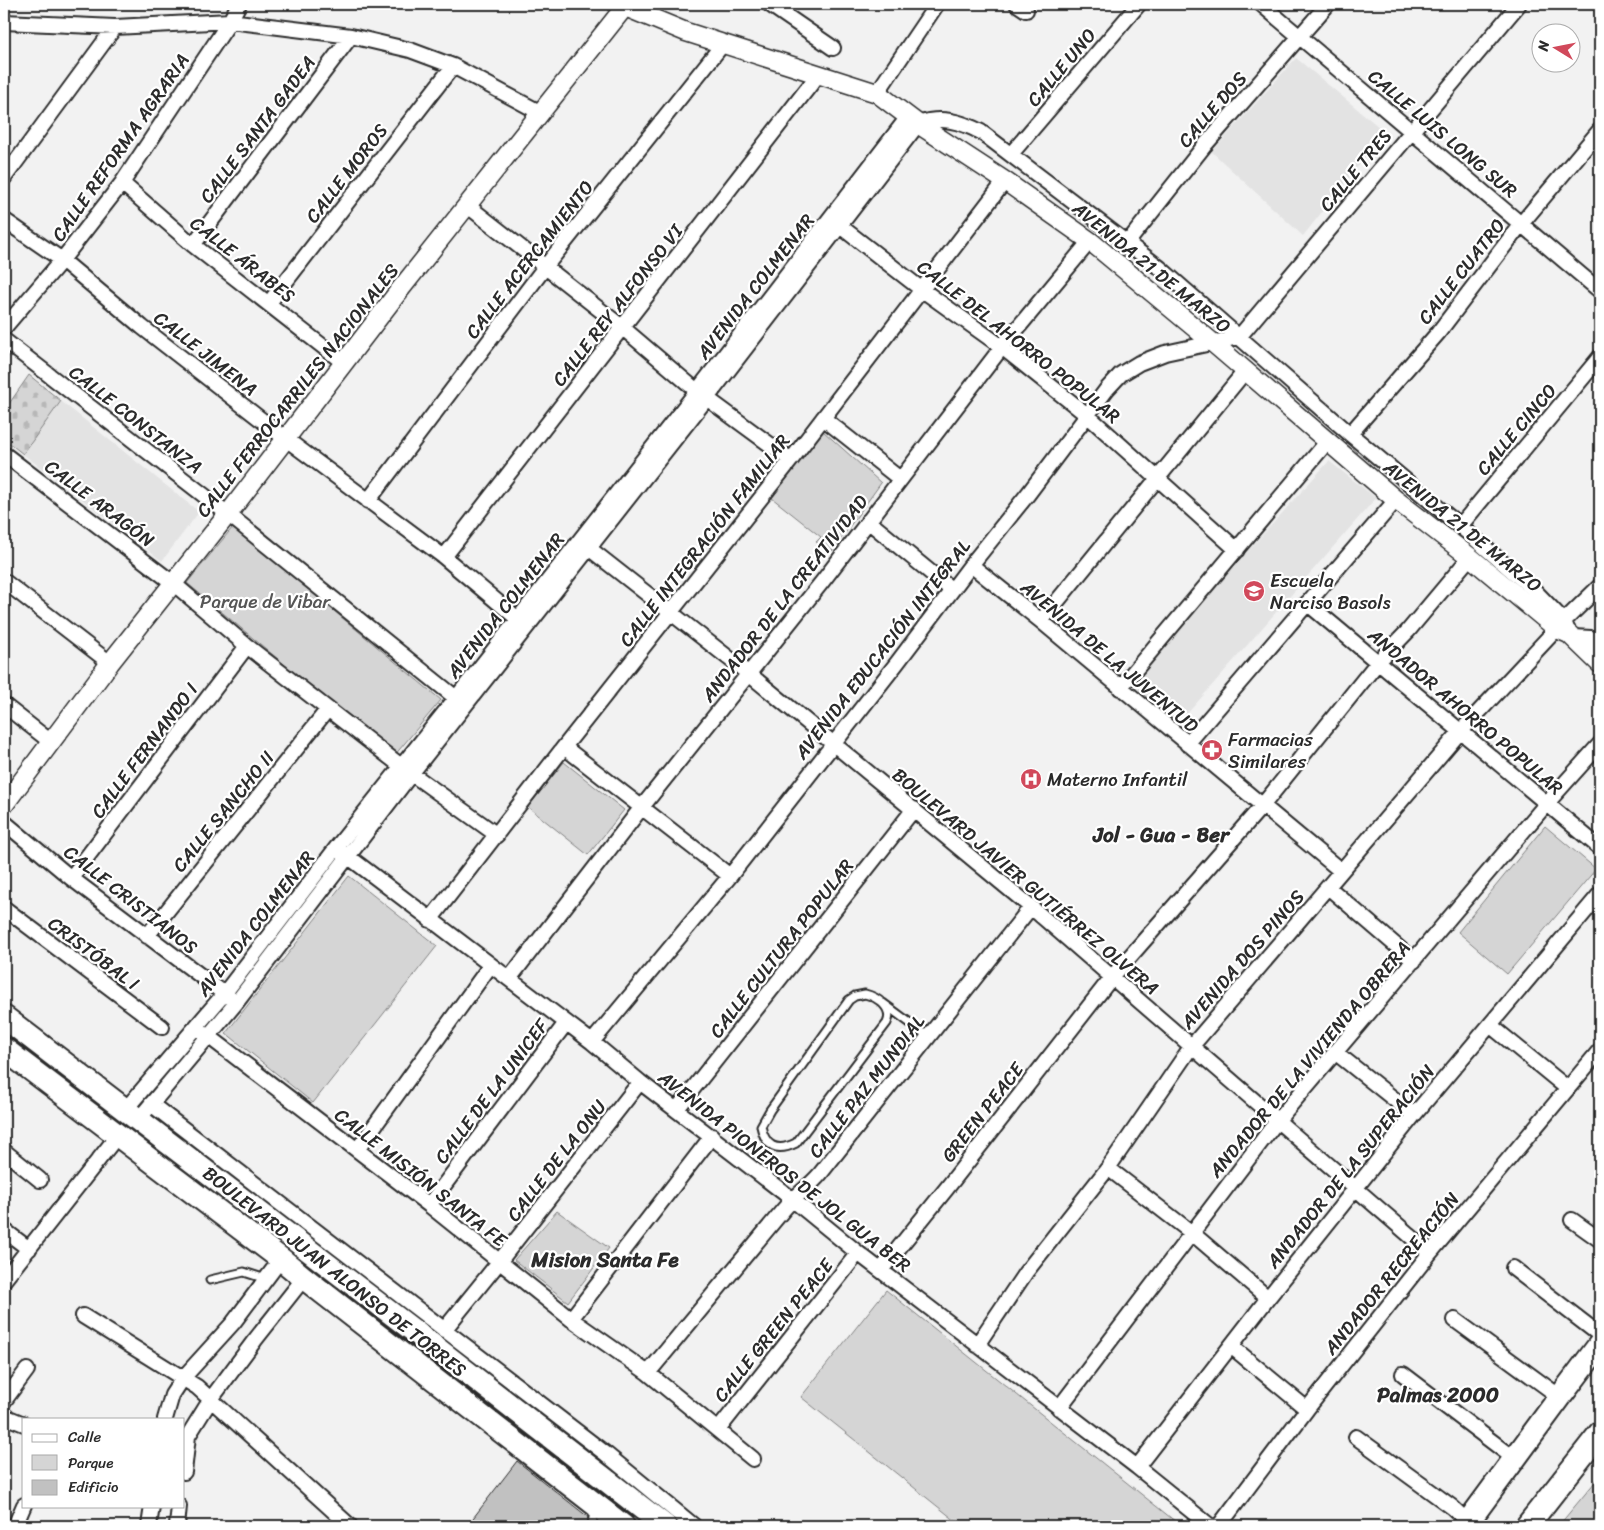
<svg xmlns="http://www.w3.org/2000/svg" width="1604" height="1530" font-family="Sriracha,sans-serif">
  <defs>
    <pattern id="cemetery-stones" width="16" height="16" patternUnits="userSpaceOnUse" patternTransform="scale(1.25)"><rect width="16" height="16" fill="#d5d5d5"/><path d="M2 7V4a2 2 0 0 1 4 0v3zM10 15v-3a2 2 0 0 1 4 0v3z" fill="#b7b7b7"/></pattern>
  </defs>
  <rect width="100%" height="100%" fill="#f2f2f2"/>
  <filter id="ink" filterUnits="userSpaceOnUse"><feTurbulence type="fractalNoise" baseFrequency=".02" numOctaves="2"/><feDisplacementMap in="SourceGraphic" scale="10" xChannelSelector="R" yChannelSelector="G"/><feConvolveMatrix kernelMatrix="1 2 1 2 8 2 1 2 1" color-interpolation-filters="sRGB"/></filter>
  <g filter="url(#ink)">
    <path fill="#e3e3e3" d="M1296 58 1385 132 1303 236 1212 152Z
      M61 401 199 512 162 561 23 454Z
      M1329 461 1376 498 1179 723 1129 683Z"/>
    <path fill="url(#cemetery-stones)" stroke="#808080" d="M29 375 61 401 23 454 4 439V411Z"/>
    <path fill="#d5d5d5" stroke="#808080" d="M823 431 881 483 832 551 816 542 821 537 772 498Z
      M233 527 441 700 394 756 187 583Z
      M564 762 624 810 588 855 528 807Z
      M1545 826 1596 869 1507 974 1458 932Z
      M349 876 437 946 313 1103 226 1033Z
      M557 1211 609 1248 568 1302 514 1260Z
      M886 1290 1181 1526H962L801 1397Z
      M1600 1476V1526H1563L1560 1524Z"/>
    <path fill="#c1c1c1" stroke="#2b2b2b" d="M517 1461 588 1517 587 1526H467Z"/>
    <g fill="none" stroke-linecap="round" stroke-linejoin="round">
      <g stroke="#2b2b2b" stroke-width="11">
        <path id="service" d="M865 994C877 997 894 1008 887 1023L796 1143C776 1153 765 1146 761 1126L770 1110 849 1000 855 996Z
          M883 1003 929 1037
          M210 1280 244 1272 266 1279
          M592 1526 594 1509"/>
      </g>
      <g stroke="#2b2b2b" stroke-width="18">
        <path id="minor" d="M769 4 833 48
          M1017 4 1026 10
          M1261 4 1600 291
          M4 22 115 27 230 21 351 36 410 50 453 66 541 113
          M877 93 937 4
          M1011 154 1139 4
          M4 178 115 27
          M122 183 193 245 344 363
          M468 206 623 328 697 391 791 460
          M4 220 62 260 142 327 286 439 444 557 525 625
          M840 226 921 289 1002 347 1087 415 1237 550
          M1128 242 1205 145 1328 4
          M193 245 351 36
          M269 303 453 66
          M4 328 62 260 122 183 230 21 239 4
          M4 340 228 514 456 698
          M823 418 900 479
          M1350 434 1438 333 1521 224 1600 130
          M4 454 173 583 247 646 401 766 497 835
          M368 501 545 267 723 44
          M868 521 952 590
          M1460 526 1600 357
          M590 549 749 674 1031 907 1430 1253
          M444 557 818 75
          M971 565 1041 621 1341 871
          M4 581 110 663
          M1307 603 1600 848
          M1041 621 1246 370
          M1573 637 1591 638 1600 644
          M1120 688 1327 442
          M4 705 51 742
          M1187 744 1396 500
          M564 747 730 876
          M4 822 71 878 230 998
          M341 851 592 1042 640 1082 792 1199 858 1253 1137 1467 1210 1526
          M71 878 247 646
          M1328 887 1414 961
          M4 908 162 1027
          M430 920 564 747 791 460 1005 181
          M147 936 328 709
          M509 979 642 807 822 582 1002 347 1090 241
          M1490 1025 1567 1088
          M203 1032 429 1205 571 1319 648 1373 753 1459
          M592 1042 730 876 897 663 971 565 1028 494 1107 389 1121 374 1139 363 1165 353 1239 337 1519 4
          M1335 1052 1414 1115
          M151 1104 606 1454 694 1526
          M677 1109 914 809
          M125 1110 224 994 337 847 456 698 697 391 908 117
          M138 1120 236 1003 411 774 707 398 918 124C941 116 960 121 981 132L1160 268 1350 434 1460 526 1534 590 1564 621 1569 634
          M357 1150 490 966
          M4 1151 40 1180
          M1108 1168 1192 1233 1268 1298
          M429 1205 566 1023
          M1572 1220 1600 1240
          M4 1230 29 1249
          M1513 1268 1600 1335
          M881 1270 947 1188 1112 977 1262 806 1378 662 1408 631 1470 557
          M4 1280 118 1135
          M83 1316 197 1387 350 1526
          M571 1319 712 1136
          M1455 1320 1560 1397
          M444 1330 499 1262 640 1082
          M977 1345 1026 1272 1108 1168 1191 1047 1460 732 1564 621 1600 586
          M1231 1346 1307 1409
          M648 1373 784 1209C795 1196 809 1187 820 1174L1031 907
          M1403 1374 1515 1459
          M4 1401 27 1370
          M1059 1408 1277 1121 1547 803 1600 744
          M4 1416 24 1424
          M165 1419 172 1395 183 1378 233 1323 281 1259
          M718 1430 858 1253
          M1356 1437 1452 1507 1468 1522
          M1137 1467 1268 1298 1414 1115 1600 894
          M184 1472 188 1436 211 1399 255 1340 304 1278
          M15 1526 24 1505
          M149 1526 152 1506
          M177 1526 179 1506
          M1219 1526 1307 1409 1430 1253 1600 1050"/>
      </g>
      <g stroke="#2b2b2b" stroke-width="21">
        <path id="tertiary" d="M618 4 686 32 877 93 918 124 1005 181 1090 241 1213 343 1396 500 1470 557 1557 629 1569 634 1600 664
          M4 805 110 663 228 514 399 291 627 4"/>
      </g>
      <g stroke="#2b2b2b" stroke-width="26">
        <path id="primary" d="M4 1017 431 1344 665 1526
          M4 1049 281 1259 304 1278 623 1526
          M1465 1526 1560 1397 1600 1344
          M1527 1526 1600 1433"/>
      </g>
      <use href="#service" stroke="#fff" stroke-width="7"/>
      <use href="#minor" stroke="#fff" stroke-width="14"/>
      <use href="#tertiary" stroke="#fff" stroke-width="18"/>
      <use href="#primary" stroke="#fff" stroke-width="22"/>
    </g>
  </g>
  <defs>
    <g id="school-disc" transform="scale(1.125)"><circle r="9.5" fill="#d1495b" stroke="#fff"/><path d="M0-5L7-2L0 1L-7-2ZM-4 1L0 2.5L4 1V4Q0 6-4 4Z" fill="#fff"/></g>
    <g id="pharmacy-disc" transform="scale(1.125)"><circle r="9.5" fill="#d1495b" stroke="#fff"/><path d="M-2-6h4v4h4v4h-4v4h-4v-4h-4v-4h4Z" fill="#fff"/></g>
    <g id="hospital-disc" transform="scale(1.125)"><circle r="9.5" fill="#d1495b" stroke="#fff"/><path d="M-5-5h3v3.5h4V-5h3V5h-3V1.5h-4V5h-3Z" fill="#fff"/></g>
  </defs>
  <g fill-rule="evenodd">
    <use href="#school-disc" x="1254" y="591"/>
    <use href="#pharmacy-disc" x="1212" y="750"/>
    <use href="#hospital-disc" x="1031" y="779"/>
  </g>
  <g text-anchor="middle" stroke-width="4.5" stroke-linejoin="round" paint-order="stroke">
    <g font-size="19" fill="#2b2b2b" stroke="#fff">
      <text transform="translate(1061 67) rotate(-50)" y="7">CALLE UNO</text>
      <text transform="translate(1212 109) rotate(-49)" y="7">CALLE DOS</text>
      <text transform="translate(257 129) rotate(-53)" y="7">CALLE SANTA GADEA</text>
      <text transform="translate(1443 133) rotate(40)" y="7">CALLE LUIS LONG SUR</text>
      <text transform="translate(120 147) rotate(-55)" y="7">CALLE REFORMA AGRARIA</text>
      <text transform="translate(1355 170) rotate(-50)" y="7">CALLE TRES</text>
      <text transform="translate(346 173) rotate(-52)" y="7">CALLE MOROS</text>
      <text transform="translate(243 259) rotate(38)" y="7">CALLE ÁRABES</text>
      <text transform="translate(529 259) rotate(-52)" y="7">CALLE ACERCAMIENTO</text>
      <text transform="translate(1152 267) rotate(39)" y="7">AVENIDA 21 DE MARZO</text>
      <text transform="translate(1461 271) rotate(-52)" y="7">CALLE CUATRO</text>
      <text transform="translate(755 286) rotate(-52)" y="7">AVENIDA COLMENAR</text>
      <text transform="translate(617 305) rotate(-52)" y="7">CALLE REY ALFONSO VI</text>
      <text transform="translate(1019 341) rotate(38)" y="7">CALLE DEL AHORRO POPULAR</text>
      <text transform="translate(206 353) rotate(38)" y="7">CALLE JIMENA</text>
      <text transform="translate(297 390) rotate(-52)" y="7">CALLE FERROCARRILES NACIONALES</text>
      <text transform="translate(136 419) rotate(38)" y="7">CALLE CONSTANZA</text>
      <text transform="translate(1516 429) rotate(-50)" y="7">CALLE CINCO</text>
      <text transform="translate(100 503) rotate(37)" y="7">CALLE ARAGÓN</text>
      <text transform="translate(1463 526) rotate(39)" y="7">AVENIDA 21 DE MARZO</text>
      <text transform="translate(704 540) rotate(-52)" y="7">CALLE INTEGRACIÓN FAMILIAR</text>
      <text transform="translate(784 598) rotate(-52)" y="7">ANDADOR DE LA CREATIVIDAD</text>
      <text transform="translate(505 605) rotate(-52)" y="7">AVENIDA COLMENAR</text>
      <text transform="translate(882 649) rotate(-52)" y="7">AVENIDA EDUCACIÓN INTEGRAL</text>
      <text transform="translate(1110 656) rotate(40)" y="7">AVENIDA DE LA JUVENTUD</text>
      <text transform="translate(1466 711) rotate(40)" y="7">ANDADOR AHORRO POPULAR</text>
      <text transform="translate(144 750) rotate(-53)" y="7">CALLE FERNANDO I</text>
      <text transform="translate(223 811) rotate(-51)" y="7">CALLE SANCHO II</text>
      <text transform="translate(1026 881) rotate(40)" y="7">BOULEVARD JAVIER GUTIÉRREZ OLVERA</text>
      <text transform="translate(131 899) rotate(38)" y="7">CALLE CRISTIANOS</text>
      <text transform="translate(255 923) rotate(-52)" y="7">AVENIDA COLMENAR</text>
      <text transform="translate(781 948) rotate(-52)" y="7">CALLE CULTURA POPULAR</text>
      <text transform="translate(94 953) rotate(37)" y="7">CRISTÓBAL I</text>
      <text transform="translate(1242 959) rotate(-49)" y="7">AVENIDA DOS PINOS</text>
      <text transform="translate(1309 1059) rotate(-50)" y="7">ANDADOR DE LA VIVIENDA OBRERA</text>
      <text transform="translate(866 1086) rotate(-52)" y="7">CALLE PAZ MUNDIAL</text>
      <text transform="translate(491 1091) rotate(-53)" y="7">CALLE DE LA UNICEF</text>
      <text transform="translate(982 1112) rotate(-52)" y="7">GREEN PEACE</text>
      <text transform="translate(556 1160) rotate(-52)" y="7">CALLE DE LA ONU</text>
      <text transform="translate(1350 1166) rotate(-51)" y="7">ANDADOR DE LA SUPERACIÓN</text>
      <text transform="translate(785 1171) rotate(38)" y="7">AVENIDA PIONEROS DE JOL GUA BER</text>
      <text transform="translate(421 1177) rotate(38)" y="7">CALLE MISIÓN SANTA FE</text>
      <text transform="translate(335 1271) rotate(38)" y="7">BOULEVARD JUAN ALONSO DE TORRES</text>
      <text transform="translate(1391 1273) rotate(-51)" y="7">ANDADOR RECREACIÓN</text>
      <text transform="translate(773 1330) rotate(-51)" y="7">CALLE GREEN PEACE</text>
    </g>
    <g font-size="19" fill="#2b2b2b" stroke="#fff" text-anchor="start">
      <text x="1270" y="587">Escuela<tspan x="1270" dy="22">Narciso Basols</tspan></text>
      <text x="1228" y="746">Farmacias<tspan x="1228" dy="22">Similares</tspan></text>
      <text x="1047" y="786">Materno Infantil</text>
    </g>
    <g font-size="19" fill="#565656" stroke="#fff">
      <text x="265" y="608">Parque de Vibar</text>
    </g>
    <g font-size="21" font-weight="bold" fill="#2b2b2b" stroke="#fff">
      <text x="1161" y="842">Jol - Gua - Ber</text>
      <text x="605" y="1267">Mision Santa Fe</text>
      <text x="1438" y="1402">Palmas 2000</text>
    </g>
  </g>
  <rect width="1604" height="1530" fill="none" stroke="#fff" stroke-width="20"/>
  <rect x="10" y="10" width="1584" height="1510" fill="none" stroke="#2b2b2b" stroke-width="2" filter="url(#ink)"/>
  <rect x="22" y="1418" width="162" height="90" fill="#ffffff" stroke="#aaaaaa"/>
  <rect x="32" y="1434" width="25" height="8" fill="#ffffff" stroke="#aaaaaa"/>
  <text x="68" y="1442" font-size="15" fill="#2b2b2b">Calle</text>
  <rect x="32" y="1455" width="25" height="15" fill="#d5d5d5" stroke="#aaaaaa"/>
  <text x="68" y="1468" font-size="15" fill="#2b2b2b">Parque</text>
  <rect x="32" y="1480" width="25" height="15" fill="#c1c1c1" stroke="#aaaaaa"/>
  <text x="68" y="1492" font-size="15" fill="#2b2b2b">Edificio</text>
  <g transform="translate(1556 48) rotate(280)"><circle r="24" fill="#ffffff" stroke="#aaaaaa"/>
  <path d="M0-4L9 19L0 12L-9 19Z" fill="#d1495b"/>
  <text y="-8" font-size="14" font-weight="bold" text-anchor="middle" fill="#2b2b2b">N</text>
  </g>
</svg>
